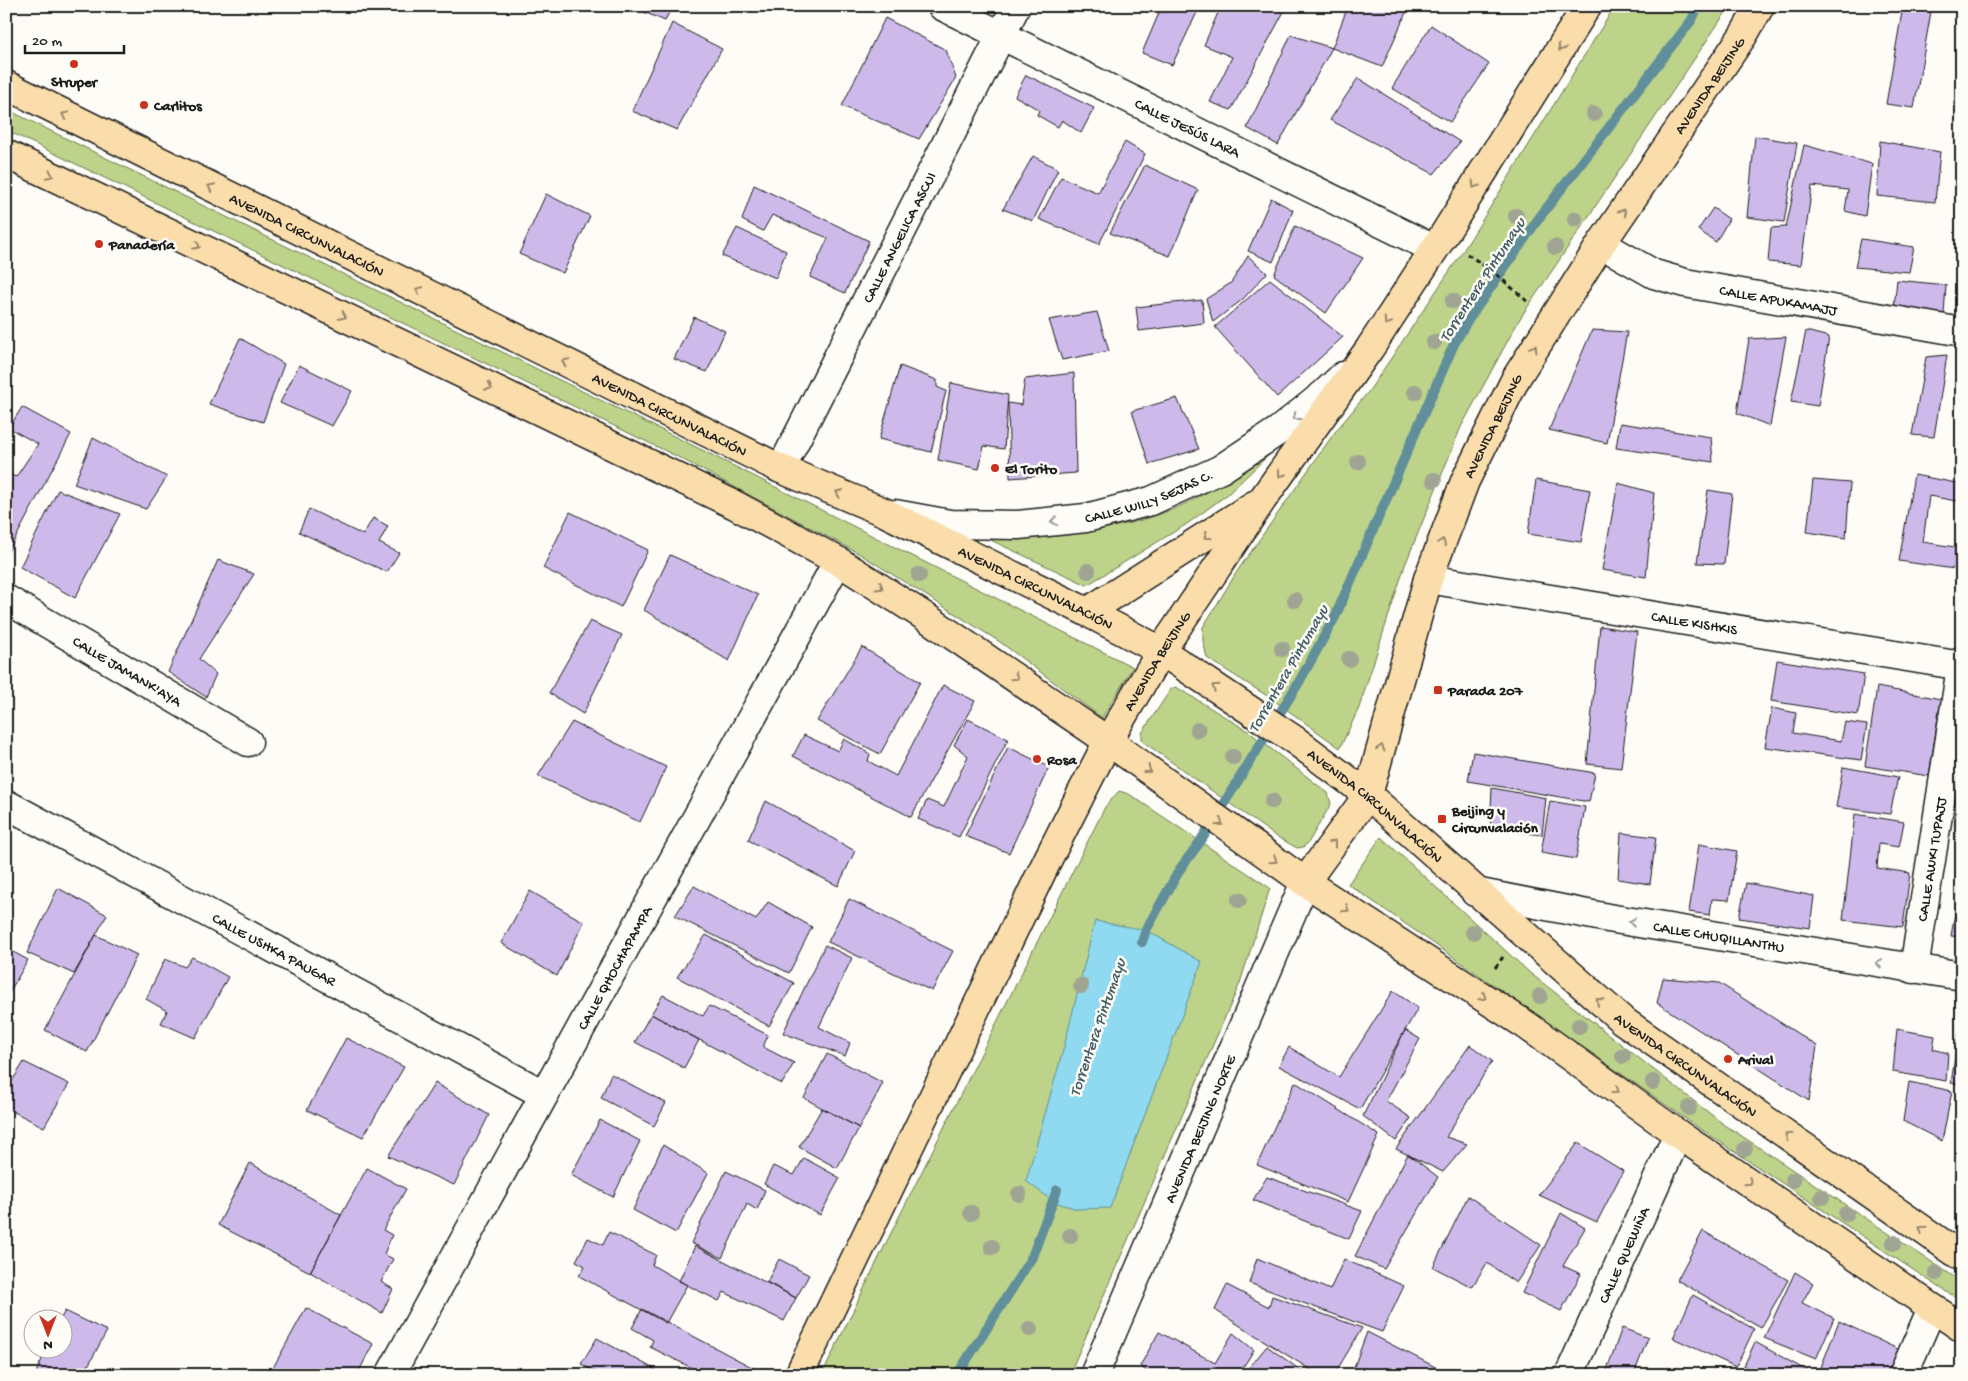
<svg xmlns="http://www.w3.org/2000/svg" width="1968" height="1381" font-family="'Gochi Hand',sans-serif">
  <rect width="100%" height="100%" fill="#fdfcf7"/>
  <filter id="ink" filterUnits="userSpaceOnUse"><feTurbulence type="fractalNoise" baseFrequency=".02" numOctaves="2"/><feDisplacementMap in="SourceGraphic" scale="10" xChannelSelector="R" yChannelSelector="G"/><feConvolveMatrix kernelMatrix="1 2 1 2 8 2 1 2 1" color-interpolation-filters="sRGB"/></filter>
  <g filter="url(#ink)">
    <path fill="#bcd389" stroke="#6c7852" d="M1615 6H1730L1519 320 1461 427 1405 565 1359 708 1340 748 1272 699 1207 658 1203 641V627L1238 570 1335 432 1369 391 1463 251Z
      M6 109 688 443 1133 667 1102 718 1000 642 860 554 678 457 6 130Z
      M1278 446 1228 494 1187 524 1087 585 984 537C1044 536 1106 534 1163 513 1205 498 1242 470 1278 446Z
      M1176 687 1248 731 1328 793 1331 804 1308 843 1303 847 1297 848 1274 835 1142 741V733L1171 689Z
      M1119 791 1129 794 1270 888 1240 983 1069 1375H822L888 1239 1105 807Z
      M1381 837 1530 973 1722 1123 1962 1282V1299L1948 1293 1702 1130 1348 884Z"/>
    <path fill="#8fdaf0" stroke="#618e9b" d="M1095 921 1146 930 1202 962 1110 1208 1077 1209 1054 1202 1026 1181 1064 1047Z"/>
    <g fill="none" stroke-linecap="round" stroke-linejoin="round">
      <path stroke="#618e9b" stroke-width="10" d="M1142 942 1146 930 1180 869 1200 842 1299 682 1335 617 1454 344 1466 323 1539 218 1691 21 1699 6
        M957 1375 1032 1257 1057 1190"/>
    </g>
    <path fill="#cdbaeb" stroke="#1c1c1c" d="M630 6H672L665 21Z
      M1162 6H1200L1172 65 1142 53Z
      M1221 6H1287L1231 110 1210 102 1232 57 1204 45Z
      M1348 6H1409L1382 67 1332 48Z
      M1903 6H1932L1914 108 1886 104Z
      M885 18 946 50 956 78 919 139 842 106Z
      M672 23 722 49 677 130 632 111Z
      M1431 25 1489 64 1450 122 1392 88Z
      M1291 35 1332 48 1278 145 1247 128Z
      M1026 75 1094 108 1081 133 1062 120 1058 127 1037 115 1039 110 1015 96Z
      M1358 78 1460 142 1434 174 1330 120Z
      M1755 136 1797 143 1784 222 1747 217Z
      M1880 141 1940 152 1935 202 1877 196Z
      M1125 142 1145 154 1099 244 1039 219 1061 177 1098 193Z
      M1804 145 1872 164 1865 216 1845 211 1848 190 1812 186 1801 265 1768 262 1771 228 1786 227Z
      M1033 156 1058 169 1033 221 1003 209Z
      M1145 165 1198 190 1170 256 1110 233Z
      M754 185 869 241 845 293 810 277 828 238 772 215 763 231 742 220Z
      M546 194 590 216 563 273 519 254Z
      M1271 198 1293 210 1273 262 1248 251Z
      M1713 208 1729 219 1716 242 1698 230Z
      M1295 226 1363 258 1326 313 1274 275Z
      M737 228 786 251 776 278 722 256Z
      M1861 239 1914 247 1909 272 1855 267Z
      M1248 256 1267 273 1243 299 1213 322 1206 299 1231 283Z
      M1270 279 1343 337 1277 397 1215 327Z
      M1897 280 1946 285 1944 314 1894 307Z
      M1202 300 1204 323 1139 331 1136 307Z
      M1097 312 1109 351 1062 360 1049 320Z
      M694 317 725 331 707 372 674 359Z
      M1592 330 1627 332 1607 443 1549 430Z
      M1806 331 1829 337 1818 406 1791 402Z
      M1786 337 1770 426 1737 413 1749 339Z
      M240 338 284 364 263 422 209 404Z
      M1947 355 1934 437 1912 435 1926 357Z
      M299 365 352 391 332 426 280 403Z
      M900 366 937 380V387L946 391 931 452 879 439Z
      M1074 373 1076 473 1010 478 1008 403 1021 405 1025 379Z
      M951 383 1008 395 1004 449 984 446 979 469 938 460Z
      M1177 398 1199 449 1149 464 1132 411Z
      M22 407 71 434 7 554 6 473 16 477 38 444 9 428Z
      M1620 423 1711 437 1713 462 1616 448Z
      M93 438 167 477 146 509 74 484Z
      M1914 475 1962 484V502L1929 496 1923 542 1955 547 1954 569 1899 561Z
      M1536 480 1590 490 1581 542 1528 534Z
      M1813 480 1850 483 1846 538 1807 532Z
      M1618 483 1654 493 1646 577 1602 570Z
      M58 490 120 514 75 598 20 567Z
      M1708 490 1732 494 1724 564 1697 563Z
      M309 509 363 535 373 518 388 526 379 543 399 553 387 572 299 532Z
      M570 512 648 550 621 607 543 568Z
      M670 555 758 595 729 661 644 610Z
      M218 560 254 574 199 659 216 674 206 697 168 672Z
      M590 621 622 635 583 714 549 693Z
      M1600 626 1637 632 1621 768 1587 764Z
      M862 647 920 682 880 754 817 721Z
      M1777 660 1864 674 1858 715 1771 701Z
      M943 685 975 701 911 817 793 756 804 735 838 751 844 739 870 754 868 761 896 776Z
      M1877 687 1941 699 1929 776 1865 766Z
      M1772 708 1796 713 1793 733 1841 741 1845 722 1867 725 1861 760 1765 747Z
      M968 719 1008 739 959 837 918 819 927 800 944 807 968 756 954 745Z
      M572 722 666 767 640 822 538 776Z
      M1008 747 1049 767 1009 853 965 836Z
      M1473 752 1595 773 1589 802 1468 781Z
      M1843 767 1898 777 1890 814 1836 807Z
      M1492 788 1546 798 1542 835 1490 828Z
      M766 801 855 851 838 886 748 840Z
      M1550 801 1585 807 1576 859 1541 853Z
      M1855 814 1904 822 1899 847 1879 844 1877 868 1910 873 1903 927 1843 920Z
      M1621 833 1656 837 1650 884 1618 879Z
      M1699 844 1737 851 1729 900 1712 899 1710 915 1689 912Z
      M1746 883 1814 896 1810 928 1739 918Z
      M1960 884H1962V937L1951 936Z
      M694 886 756 920 768 902 812 927 789 973 675 916Z
      M58 888 107 915 74 974 27 953Z
      M530 891 584 922 557 976 501 943Z
      M849 899 953 951 932 991 828 942Z
      M96 935 137 955 87 1052 45 1030Z
      M706 935 794 983 769 1026 677 977Z
      M825 945 852 958 819 1027 850 1043 845 1056 783 1033Z
      M6 948 28 960 6 998Z
      M192 957 228 977 195 1038 161 1023 167 1011 146 999 165 959 185 967Z
      M1663 978 1719 983 1817 1046 1809 1101 1657 1003Z
      M1393 991 1418 1008 1360 1109 1279 1066 1289 1047 1339 1077Z
      M663 995 703 1016 709 1006 768 1035 763 1047 794 1063 782 1084 651 1014Z
      M651 1014 699 1040 684 1068 635 1042Z
      M1961 1018H1962V1085L1951 1083Z
      M1897 1029 1935 1036 1933 1049 1948 1053 1946 1081 1893 1072Z
      M1405 1030 1420 1039 1386 1101 1411 1118 1396 1141 1363 1116Z
      M346 1038 404 1067 363 1137 307 1110Z
      M1470 1045 1492 1061 1446 1137 1467 1144 1443 1172 1396 1149Z
      M827 1054 883 1083 859 1128 804 1098Z
      M24 1062 69 1084 44 1127 6 1108V1091Z
      M611 1074 666 1103 654 1126 601 1098Z
      M1295 1082 1379 1135 1348 1202 1257 1165Z
      M1909 1082 1952 1091 1942 1141 1903 1121Z
      M435 1083 489 1115 454 1185 388 1156Z
      M822 1108 859 1128 837 1168 799 1147Z
      M600 1120 640 1141 613 1197 571 1175Z
      M1578 1143 1623 1171 1597 1222 1539 1195Z
      M663 1145 708 1173 676 1233 633 1210Z
      M1408 1154 1438 1177 1384 1269 1355 1256Z
      M804 1158 840 1178 820 1215 764 1184 773 1166 794 1175Z
      M250 1163 341 1215 310 1272 218 1225Z
      M367 1168 406 1189 383 1230 392 1235 384 1254 393 1259 381 1282 393 1289 382 1313 310 1272Z
      M726 1171 765 1190 757 1210 747 1204 722 1258 691 1243Z
      M1267 1177 1362 1211 1349 1239 1253 1200Z
      M1468 1196 1541 1245 1516 1283 1487 1263 1472 1287 1433 1267Z
      M1561 1213 1585 1228 1563 1266 1581 1274 1561 1311 1522 1293Z
      M1703 1231 1788 1280 1761 1328 1677 1280Z
      M609 1232 656 1255 652 1265 687 1285 666 1323 579 1276 585 1266 576 1261 588 1238 603 1245Z
      M695 1246 796 1298 784 1321 724 1292 719 1301 679 1281Z
      M1257 1258 1330 1290 1344 1259 1404 1286 1382 1332 1249 1283Z
      M779 1259 809 1275 796 1298 767 1282Z
      M1795 1272 1813 1283 1802 1303 1834 1318 1816 1359 1764 1338Z
      M1227 1285 1269 1307 1272 1296 1362 1328 1334 1375H1319L1215 1310Z
      M1693 1295 1754 1329 1736 1367 1673 1338Z
      M306 1308 373 1344 357 1375H269Z
      M642 1309 761 1372 759 1375H706L650 1347 653 1340 632 1328Z
      M65 1311 107 1331 83 1375H35L47 1348H62L61 1318Z
      M1839 1321 1908 1354 1899 1375H1818Z
      M1622 1328 1648 1338 1634 1374 1636 1375H1605Z
      M1159 1332 1215 1363 1233 1333 1254 1350 1238 1375H1151L1140 1366Z
      M1367 1332 1449 1374 1351 1375Z
      M597 1338 656 1370 654 1375H602L581 1364Z
      M1755 1342 1809 1372 1808 1375H1766L1744 1366Z
      M1267 1346 1307 1375H1243Z"/>
    <g fill="none" stroke-linecap="round" stroke-linejoin="round">
      <g stroke="#1c1c1c" stroke-width="31">
        <g id="minor">
          <path id="s1" d="M942 6 1434 249"/>
          <path id="s2" d="M1601 244 1654 274 1685 283 1962 332"/>
          <path id="s3" d="M781 469 1016 6"/>
          <path id="s4" d="M895 514 950 524 1018 525 1086 518 1151 501 1221 469 1278 431 1324 394 1343 376"/>
          <path id="s5" d="M1428 579 1962 666"/>
          <path id="s6" d="M6 599 248 742"/>
          <path id="s7" d="M6 804 543 1094"/>
          <path id="s8" d="M1475 892 1608 918 1962 976"/>
          <path id="s9" d="M1914 969 1962 661"/>
          <path id="s10" d="M390 1375 838 561"/>
          <path id="s11" d="M1094 1375 1305 882"/>
          <path id="s12" d="M1569 1375 1678 1134"/>
          <path d="M1903 1375 1932 1308"/>
        </g>
      </g>
      <g stroke="#1c1c1c" stroke-width="31">
        <g id="major">
          <path id="s13" d="M6 85 781 469 884 512 1087 612 1161 651 1296 741 1368 795 1622 1020 1962 1257"/>
          <path d="M6 154 735 505 838 561 924 616 1108 741 1305 882 1526 1025 1678 1134 1962 1328"/>
          <path d="M1087 612 1254 505"/>
          <path id="s14" d="M1305 882 1368 795 1428 579 1465 481 1516 378 1601 244 1744 34 1760 6"/>
          <path id="s15" d="M799 1375 1048 859 1108 741 1161 651 1262 500 1370 348 1445 233 1587 6"/>
        </g>
      </g>
      <path stroke="#1c1c1c" stroke-width="3" stroke-dasharray="5 4" stroke-linecap="butt" d="M1467 254 1495 273 1527 301
        M1495 968 1503 957"/>
      <use href="#minor" stroke="#fdfcf7" stroke-width="28"/>
      <use href="#major" stroke="#faddab" stroke-width="28"/>
    </g>
    <g fill="#a0a493">
      <circle cx="1594" cy="114" r="8"/>
      <circle cx="1516" cy="216" r="8"/>
      <circle cx="1575" cy="219" r="8"/>
      <circle cx="1555" cy="247" r="8"/>
      <circle cx="1453" cy="301" r="8"/>
      <circle cx="1434" cy="342" r="8"/>
      <circle cx="1415" cy="392" r="8"/>
      <circle cx="1358" cy="462" r="8"/>
      <circle cx="1434" cy="480" r="8"/>
      <circle cx="1088" cy="571" r="8"/>
      <circle cx="919" cy="575" r="8"/>
      <circle cx="1295" cy="600" r="8"/>
      <circle cx="1282" cy="649" r="8"/>
      <circle cx="1349" cy="659" r="8"/>
      <circle cx="1198" cy="730" r="8"/>
      <circle cx="1233" cy="757" r="8"/>
      <circle cx="1272" cy="801" r="8"/>
      <circle cx="1239" cy="900" r="8"/>
      <circle cx="1473" cy="932" r="8"/>
      <circle cx="1081" cy="986" r="8"/>
      <circle cx="1540" cy="996" r="8"/>
      <circle cx="1579" cy="1026" r="8"/>
      <circle cx="1623" cy="1056" r="8"/>
      <circle cx="1653" cy="1082" r="8"/>
      <circle cx="1689" cy="1108" r="8"/>
      <circle cx="1745" cy="1149" r="8"/>
      <circle cx="1793" cy="1180" r="8"/>
      <circle cx="1019" cy="1194" r="8"/>
      <circle cx="1822" cy="1197" r="8"/>
      <circle cx="971" cy="1213" r="8"/>
      <circle cx="1846" cy="1214" r="8"/>
      <circle cx="1070" cy="1236" r="8"/>
      <circle cx="1894" cy="1243" r="8"/>
      <circle cx="992" cy="1247" r="8"/>
      <circle cx="1936" cy="1273" r="8"/>
      <circle cx="1030" cy="1329" r="8"/>
    </g>
    <defs><path id="oneway-chevron" d="M-2-3.5L2.5 0L-2 3.5" fill="none" stroke-width="1.6" stroke-linecap="round" stroke-linejoin="round" transform="scale(1.25)"/></defs>
    <g stroke="#96866b">
      <use href="#oneway-chevron" transform="translate(1561 48) rotate(122)"/>
      <use href="#oneway-chevron" transform="translate(65 115) rotate(-154)"/>
      <use href="#oneway-chevron" transform="translate(50 175) rotate(26)"/>
      <use href="#oneway-chevron" transform="translate(1475 185) rotate(122)"/>
      <use href="#oneway-chevron" transform="translate(211 187) rotate(-154)"/>
      <use href="#oneway-chevron" transform="translate(1623 212) rotate(-56)"/>
      <use href="#oneway-chevron" transform="translate(197 246) rotate(26)"/>
      <use href="#oneway-chevron" transform="translate(419 290) rotate(-154)"/>
      <use href="#oneway-chevron" transform="translate(343 316) rotate(26)"/>
      <use href="#oneway-chevron" transform="translate(1387 322) rotate(123)"/>
      <use href="#oneway-chevron" transform="translate(1534 348) rotate(-59)"/>
      <use href="#oneway-chevron" transform="translate(565 362) rotate(-154)"/>
      <use href="#oneway-chevron" transform="translate(489 387) rotate(26)"/>
      <use href="#oneway-chevron" transform="translate(1281 474) rotate(125)"/>
      <use href="#oneway-chevron" transform="translate(839 493) rotate(-157)"/>
      <use href="#oneway-chevron" transform="translate(1207 536) rotate(146)"/>
      <use href="#oneway-chevron" transform="translate(1442 542) rotate(-69)"/>
      <use href="#oneway-chevron" transform="translate(880 587) rotate(32)"/>
      <use href="#oneway-chevron" transform="translate(1015 677) rotate(34)"/>
      <use href="#oneway-chevron" transform="translate(1215 687) rotate(-146)"/>
      <use href="#oneway-chevron" transform="translate(1381 748) rotate(-74)"/>
      <use href="#oneway-chevron" transform="translate(1148 770) rotate(36)"/>
      <use href="#oneway-chevron" transform="translate(1220 823) rotate(35)"/>
      <use href="#oneway-chevron" transform="translate(1333 843) rotate(-54)"/>
      <use href="#oneway-chevron" transform="translate(1274 860) rotate(35)"/>
      <use href="#oneway-chevron" transform="translate(1346 909) rotate(33)"/>
      <use href="#oneway-chevron" transform="translate(1483 997) rotate(33)"/>
      <use href="#oneway-chevron" transform="translate(1599 1001) rotate(-139)"/>
      <use href="#oneway-chevron" transform="translate(1616 1090) rotate(36)"/>
      <use href="#oneway-chevron" transform="translate(1788 1136) rotate(-145)"/>
      <use href="#oneway-chevron" transform="translate(1749 1182) rotate(34)"/>
      <use href="#oneway-chevron" transform="translate(1922 1229) rotate(-145)"/>
    </g>
    <g stroke="#989794">
      <use href="#oneway-chevron" transform="translate(1296 417) rotate(142)"/>
      <use href="#oneway-chevron" transform="translate(1054 521) rotate(174)"/>
      <use href="#oneway-chevron" transform="translate(1632 922) rotate(-171)"/>
      <use href="#oneway-chevron" transform="translate(1879 963) rotate(-171)"/>
    </g>
  </g>
  <g fill="#c8321e" stroke="#fdfcf7" stroke-width="2">
    <circle cx="74" cy="64" r="5"/>
    <circle cx="144" cy="105" r="5"/>
    <circle cx="99" cy="244" r="5"/>
    <circle cx="995" cy="468" r="5"/>
    <rect x="1433" y="685" width="10" height="10" rx="2.5"/>
    <circle cx="1037" cy="759" r="5"/>
    <rect x="1437" y="814" width="10" height="10" rx="2.5"/>
    <circle cx="1728" cy="1059" r="5"/>
  </g>
  <g text-anchor="middle" stroke-width="5" stroke-linejoin="round" paint-order="stroke">
    <g font-size="15" font-weight="bold" fill="#1c1c1c" stroke="#fdfcf7" text-anchor="start">
      <text x="74" y="86" text-anchor="middle">Struper</text>
      <text x="154" y="110">Carlitos</text>
      <text x="109" y="249">Panadería</text>
      <text x="1005" y="473">El Torito</text>
      <text x="1448" y="695">Parada 207</text>
      <text x="1047" y="764">Rosa</text>
      <text x="1452" y="815">Beijing y<tspan x="1452" dy="17">Circunvalación</tspan></text>
      <text x="1738" y="1064">Arival</text>
    </g>
    <g font-size="15" fill="#1c1c1c" stroke="#fdfcf7">
      <text dy="5" stroke="none"><textPath href="#s14" startOffset="902">AVENIDA BEIJING</textPath></text>
      <text dy="5" stroke="none"><textPath href="#s1" startOffset="274">CALLE JESÚS LARA</textPath></text>
      <text dy="5" stroke="none"><textPath href="#s13" startOffset="336">AVENIDA CIRCUNVALACIÓN</textPath></text>
      <text dy="5" stroke="none"><textPath href="#s3" startOffset="260">CALLE ANGELICA ASCUI</textPath></text>
      <text dy="5" stroke="none"><textPath href="#s2" startOffset="188">CALLE APUKAMAJJ</textPath></text>
      <text dy="5" stroke="none"><textPath href="#s13" startOffset="741">AVENIDA CIRCUNVALACIÓN</textPath></text>
      <text dy="5" stroke="none"><textPath href="#s14" startOffset="498">AVENIDA BEIJING</textPath></text>
      <text dy="5" stroke="none"><textPath href="#s4" startOffset="259">CALLE WILLY SEJAS C.</textPath></text>
      <text dy="5" stroke="none"><textPath href="#s13" startOffset="1146">AVENIDA CIRCUNVALACIÓN</textPath></text>
      <text dy="5" stroke="none"><textPath href="#s5" startOffset="270">CALLE KISHKIS</textPath></text>
      <text dy="5" stroke="none"><textPath href="#s15" startOffset="799">AVENIDA BEIJING</textPath></text>
      <text dy="5" stroke="none"><textPath href="#s6" startOffset="141">CALLE JAMANK'AYA</textPath></text>
      <text dy="5" stroke="none"><textPath href="#s13" startOffset="1551">AVENIDA CIRCUNVALACIÓN</textPath></text>
      <text dy="5" stroke="none"><textPath href="#s9" startOffset="111">CALLE AWKI TUPAJJ</textPath></text>
      <text dy="5" stroke="none"><textPath href="#s8" startOffset="248">CALLE CHUQILLANTHU</textPath></text>
      <text dy="5" stroke="none"><textPath href="#s7" startOffset="305">CALLE USHKA PAUGAR</textPath></text>
      <text dy="5" stroke="none"><textPath href="#s10" startOffset="465">CALLE QHOCHAPAMPA</textPath></text>
      <text dy="5" stroke="none"><textPath href="#s13" startOffset="1956">AVENIDA CIRCUNVALACIÓN</textPath></text>
      <text dy="5" stroke="none"><textPath href="#s11" startOffset="268">AVENIDA BEIJING NORTE</textPath></text>
      <text dy="5" stroke="none"><textPath href="#s12" startOffset="132">CALLE QUEWIÑA</textPath></text>
    </g>
    <g font-size="16" font-style="italic" fill="#445e66" stroke="#fdfcf7">
      <text transform="translate(1481 279) rotate(-57)" y="6">Torrentera Pintumayu</text>
      <text transform="translate(1287 668) rotate(-60)" y="6">Torrentera Pintumayu</text>
      <text transform="translate(1096 1027) rotate(-71)" y="6">Torrentera Pintumayu</text>
    </g>
  </g>
  <rect width="1968" height="1381" fill="none" stroke="#fdfcf7" stroke-width="25"/>
  <rect x="12" y="12" width="1943" height="1356" fill="none" stroke="#1c1c1c" stroke-width="2" filter="url(#ink)"/>
  <g transform="translate(48 1334) rotate(180)"><circle r="24" fill="#fdfcf7" stroke="#a3a29f"/>
  <path d="M0-4L9 19L0 12L-9 19Z" fill="#c8321e"/>
  <text y="-8" font-size="14" font-weight="bold" text-anchor="middle" fill="#1c1c1c">N</text>
  </g>
  <path d="M25 45v8h99v-8" fill="none" stroke="#1c1c1c" stroke-width="2.5"/>
  <text x="32" y="45" font-size="15" fill="#1c1c1c" stroke="#fdfcf7" stroke-width="4" paint-order="stroke">20 m</text>
</svg>
